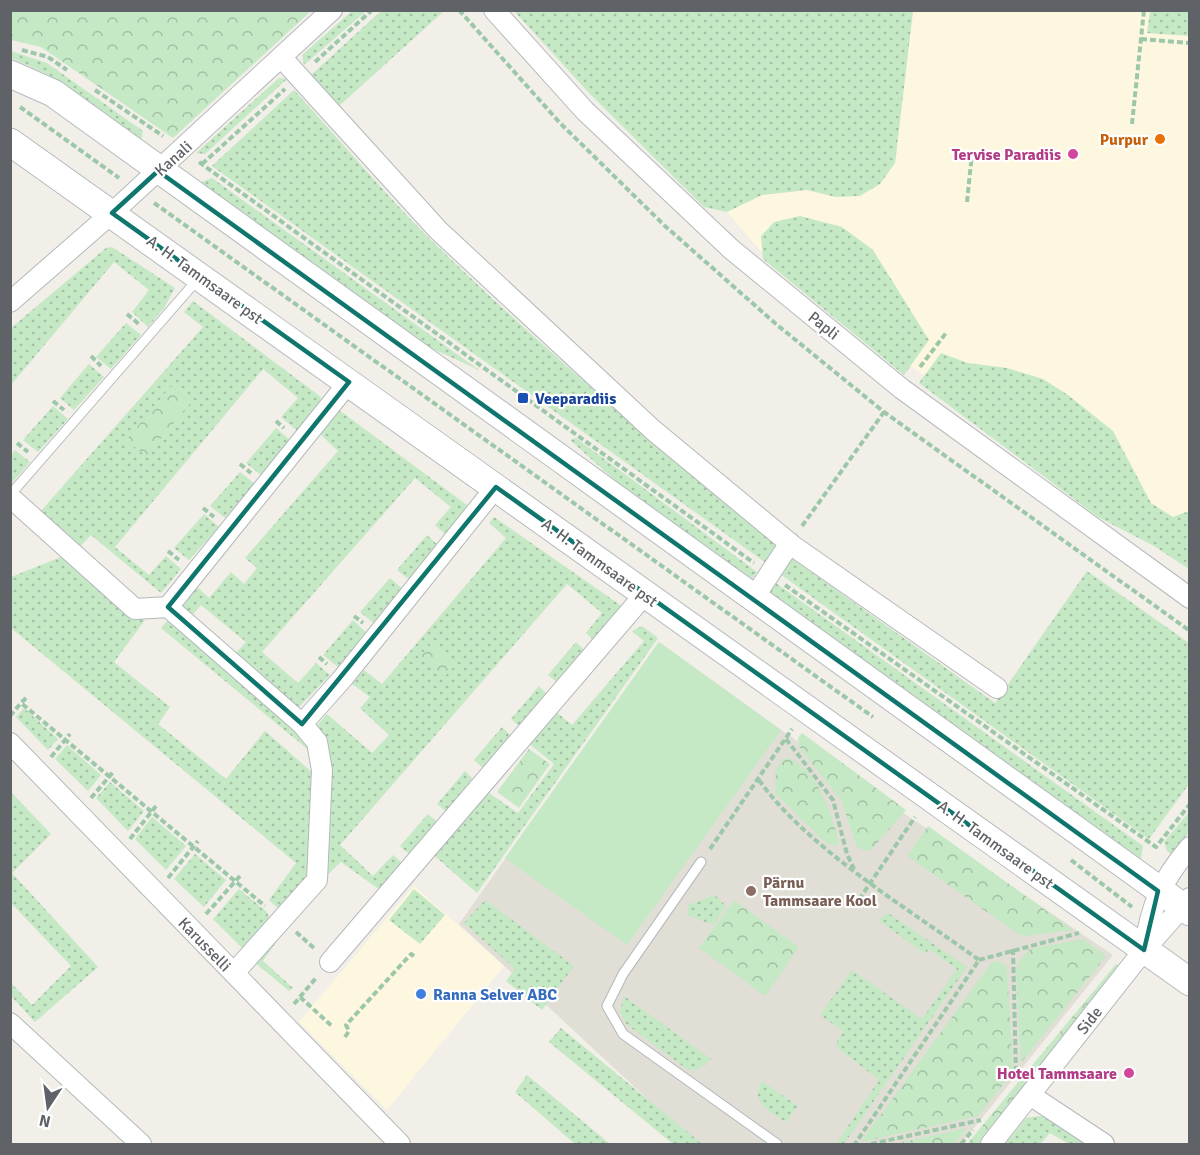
<svg xmlns="http://www.w3.org/2000/svg" width="1200" height="1155" font-family="Signika,sans-serif">
  <defs>
    <pattern id="grass-dots" width="8" height="8" patternUnits="userSpaceOnUse" patternTransform="scale(1.5)"><rect width="8" height="8" fill="#c5e8c5"/><path d="M2 2h.1M6 6h.1" fill="none" stroke="#a3c0a4" stroke-width="1.8" stroke-linecap="round"/></pattern>
    <pattern id="park-crowns" width="20" height="18" patternUnits="userSpaceOnUse" patternTransform="scale(1.5)"><rect width="20" height="18" fill="#c5e8c5"/><path d="M2 6a3 3 0 1 1 6 0M12 15a3 3 0 1 1 6 0" fill="none" stroke="#a3c0a4"/></pattern>
  </defs>
  <rect width="100%" height="100%" fill="#f1efe8"/>
  <path fill="#fef7e0" d="M913 11H1189V556L1105 512 765 256 727 212 762 195 807 190 836 197 895 163Z
    M414 886 504 966 387 1110 299 1022Z"/>
  <path fill="#e1ded6" d="M659 642 781 730 1113 955 961 1144H696L459 924Z"/>
  <path fill="url(#grass-dots)" d="M352 11H366L304 65 302 55Z
    M381 11H444L338 107 311 75Z
    M514 11H913L895 163 880 184 860 196 836 197 807 190 762 195 727 212 704 207 591 95Z
    M1150 11H1189V36L1147 33Z
    M11 51 47 63 143 131 141 140 49 75 11 58Z
    M279 78 287 79 205 154 196 153Z
    M294 90C339 139 382 191 429 238 540 347 658 446 778 545L766 563 212 166Z
    M212 178 479 370 431 348 199 183Z
    M800 216 842 227 873 250 929 340 904 375 763 259 761 236 774 222Z
    M112 247 175 288 164 308 148 327 132 312 149 290 114 262 11 385V328L106 248Z
    M193 301 321 397 317 411 300 433 281 417 298 398 263 369 115 547 149 575 166 556 181 569 161 593 91 535 77 550 40 512 203 327 184 312Z
    M126 323 141 335 111 369 96 357Z
    M941 353 968 363 1007 368 1043 379 1068 395 1113 431 1151 503 1173 517 1189 511V569L1154 546 1098 517 919 383Z
    M89 364 104 377 74 410 60 398Z
    M53 406 68 419 38 452 23 440Z
    M339 410 471 508 449 538 435 525 451 507 415 478 262 652 298 683 316 663 330 675 298 708 232 657 246 642 201 605 188 620 178 612 193 583 209 598 231 572 244 584 257 568 245 558 338 451 319 433Z
    M276 428 291 441 261 475 246 463Z
    M576 438 757 572 752 579 628 492 570 440Z
    M15 450 30 462 11 484V455Z
    M240 472 255 484 225 518 210 506Z
    M204 514 219 527 189 560 174 548Z
    M494 517 623 607 595 642 586 633 602 613 567 584 340 845 373 876 393 855 402 863 380 890 341 862 326 876 328 820 332 782 326 772 328 746 313 730 327 714 372 753 389 735 360 708 370 697 352 684 364 670 382 684 506 538 489 523Z
    M427 535 441 548 412 582 397 570Z
    M61 557 130 613 145 620 114 662 170 707 158 724 226 779 265 731 314 774 311 877 280 910 269 900 296 863 11 628V577Z
    M790 557 995 703 1087 571 1189 643V784L1149 839 780 574Z
    M390 578 405 591 375 624 360 612Z
    M773 581 1143 846 1141 859 767 591Z
    M353 620 367 633 338 667 323 655Z
    M167 621C199 647 303 717 311 752L161 628Z
    M642 626 658 638 477 893 429 851 486 791 518 813 554 764 527 742 555 711 572 725 644 641 632 631Z
    M576 642 585 651 558 683 548 675Z
    M539 686 548 695 521 728 511 719Z
    M24 708 58 739 48 750 16 717Z
    M502 727 511 736 484 769 474 760Z
    M67 745 101 775 88 791 55 759Z
    M465 771 474 780 447 812 437 804Z
    M110 782 144 811 128 831 96 798Z
    M11 792 51 834 12 873 98 967 35 1022 11 996V983L32 1005 71 966 11 903Z
    M1189 812V832L1171 854 1167 851 1164 842Z
    M428 814 437 822 410 855 400 846Z
    M152 817 186 846 166 870 135 839Z
    M195 854 226 880 204 907 174 879Z
    M239 889 267 912 271 923 245 951 213 919Z
    M414 889 445 915 420 944 389 920Z
    M715 895 726 906 713 925 688 915V905Z
    M485 900 574 966 542 1010 506 981 515 969 464 923Z
    M888 913 967 967 844 1144H836L879 1080 835 1046 843 1031 820 1015 852 970 922 1019 957 969 929 949 925 954 878 920Z
    M284 931 263 961 293 988 289 991 252 960Z
    M624 996 711 1059 699 1069 688 1070 626 1024 620 1011Z
    M561 1028 702 1144H673L549 1042Z
    M527 1075 610 1144H575L515 1092Z
    M762 1081 798 1106 786 1122C770 1112 749 1102 762 1081Z
    M1039 1116 1050 1117 1091 1144H1069L1050 1133 1040 1144H1005L1026 1118Z"/>
  <path fill="url(#park-crowns)" d="M11 10H311V11L173 138 41 47 11 40Z
    M171 386 190 404 146 456 126 440Z
    M431 644 456 664 444 678 418 657Z
    M802 733 906 810 872 849 865 851 857 847 841 800 799 747 798 738Z
    M529 749 550 764 519 808 497 792Z
    M789 758C819 773 831 812 839 842L837 845 833 846 824 841 775 793 776 769 783 759Z
    M928 826 1073 930 1027 936 1018 934 907 856Z
    M734 900 799 947 765 996 699 948Z
    M1083 939 1106 956 1021 1063 1016 973 1019 961 1030 949Z
    M998 961 1007 967 1013 1072 978 1116 861 1142 992 962Z
    M1116 964 1122 968 980 1144H967Z
    M967 1128 954 1144H894Z"/>
  <path fill="#c5e8c5" d="M659 642 781 730 627 945 505 858Z"/>
  <g fill="none" stroke-linecap="round" stroke-linejoin="round">
    <g stroke="#b5b8bc" stroke-width="11">
      <path id="lane" d="M10 495 198 279
        M701 862 623 974 607 1006 623 1034 777 1144"/>
    </g>
    <g stroke="#b5b8bc" stroke-width="22">
      <path id="street" d="M494 10 585 111 731 249 902 389 1190 598
        M281 57 438 230 653 430 793 546 997 688
        M10 302 112 213 332 10
        M10 497 135 609 168 607 302 724 317 742 322 770 317 880 234 973
        M753 599 790 543
        M168 607 349 382
        M302 724 343 678 496 487
        M10 743 400 1144
        M1144 950C1151 905 1161 881 1190 847
        M330 962 645 594
        M10 1023 141 1144
        M1030 1095 1104 1144
        M991 1144 1144 950 1190 898"/>
    </g>
    <g stroke="#b6babf" stroke-width="29">
      <path id="secondary" d="M10 74 53 93 1190 912
        M10 142 1190 982"/>
    </g>
    <path stroke="#9cc7a9" stroke-width="4" stroke-dasharray="6 3" stroke-linecap="butt" d="M459 10 560 123 665 226 776 324 884 412 1190 631
      M1141 39 1190 43
      M22 50 48 57 67 70
      M315 62 372 10
      M95 90 163 136
      M20 107 119 178
      M1132 124 1144 10
      M199 162 754 563
      M202 164 285 89
      M967 202 972 153
      M154 203 873 717
      M127 314 140 325
      M91 356 101 366
      M920 367 946 333
      M53 401 64 410
      M276 421 284 428
      M17 443 28 452
      M240 464 251 473
      M203 508 214 517
      M802 526 884 412
      M168 551 179 560
      M785 585 1156 847 1190 804
      M354 616 363 623
      M319 657 327 664
      M26 698 21 703 265 906
      M10 716 21 703
      M786 739 833 800 847 854 854 869
      M51 757 70 734
      M759 780C808 849 909 909 979 960L855 1144
      M91 798 114 771
      M130 839 156 806
      M710 849 792 729
      M1071 860 1132 907
      M168 878 198 841
      M854 907 915 817
      M206 914 240 876
      M296 932 315 949
      M1013 949 1016 1076
      M979 960 1079 933
      M300 997 333 1027
      M294 1004 316 978
      M345 1037 349 1031 346 1025 411 954 414 956
      M871 1144 981 1120
      M961 1144 973 1130"/>
    <use href="#lane" stroke="#fff" stroke-width="9"/>
    <use href="#street" stroke="#fff" stroke-width="20"/>
    <use href="#secondary" stroke="#fff" stroke-width="27"/>
  </g>
  <path fill="none" stroke="#0f766e" stroke-width="4.5" stroke-linejoin="round" d="M158 171 1158 891 1144 950 496 487 302 724 168 607 349 382 112 213Z"/>
  <circle fill="#e8710a" stroke="#fff" stroke-width="2" cx="1160" cy="139" r="6"/>
  <g fill="#d1479c" stroke="#fff" stroke-width="2">
    <circle cx="1073" cy="154" r="6"/>
    <circle cx="1129" cy="1073" r="6"/>
  </g>
  <rect fill="#1a4fb4" stroke="#fff" stroke-width="2" x="517" y="392" width="12" height="12" rx="3"/>
  <circle fill="#8d6e63" stroke="#fff" stroke-width="2" cx="751" cy="891" r="6"/>
  <circle fill="#3f7fe0" stroke="#fff" stroke-width="2" cx="421" cy="994" r="6"/>
  <g text-anchor="middle" stroke-width="4.5" stroke-linejoin="round" paint-order="stroke">
    <g font-size="16" font-weight="bold" fill="#c56008" stroke="#fff" text-anchor="end">
      <text x="1148" y="145">Purpur</text>
    </g>
    <g font-size="16" font-weight="bold" fill="#b23c85" stroke="#fff" text-anchor="end">
      <text x="1061" y="160">Tervise Paradiis</text>
      <text x="1117" y="1079">Hotel Tammsaare</text>
    </g>
    <g font-size="16" fill="#5f6368" stroke="#fff">
      <text transform="translate(173 158) rotate(-42)" y="6">Kanali</text>
      <text transform="translate(205 279) rotate(36)" y="6">A. H. Tammsaare pst</text>
      <text transform="translate(824 325) rotate(39)" y="6">Papli</text>
      <text transform="translate(600 562) rotate(36)" y="6">A. H. Tammsaare pst</text>
      <text transform="translate(996 844) rotate(36)" y="6">A. H. Tammsaare pst</text>
      <text transform="translate(205 944) rotate(46)" y="6">Karusselli</text>
      <text transform="translate(1089 1020) rotate(-52)" y="6">Side</text>
    </g>
    <g font-size="16" font-weight="bold" fill="#164399" stroke="#fff" text-anchor="start">
      <text x="535" y="404">Veeparadiis</text>
    </g>
    <g font-size="16" font-weight="bold" fill="#785e54" stroke="#fff" text-anchor="start">
      <text x="763" y="888">Pärnu<tspan x="763" dy="18">Tammsaare Kool</tspan></text>
    </g>
    <g font-size="16" font-weight="bold" fill="#366cbe" stroke="#fff" text-anchor="start">
      <text x="433" y="1000">Ranna Selver ABC</text>
    </g>
  </g>
  <rect width="1200" height="1155" fill="none" stroke="#5f6368" stroke-width="24"/>
  <g transform="translate(48 1107) rotate(193)" stroke="#ffffff" stroke-width="4.5" paint-order="stroke">
  <path d="M0-4.5L10 22L0 15L-10 22Z" fill="#5f6368"/>
  <text y="-9" font-size="16" font-weight="bold" text-anchor="middle" fill="#5f6368">N</text>
  </g>
</svg>
